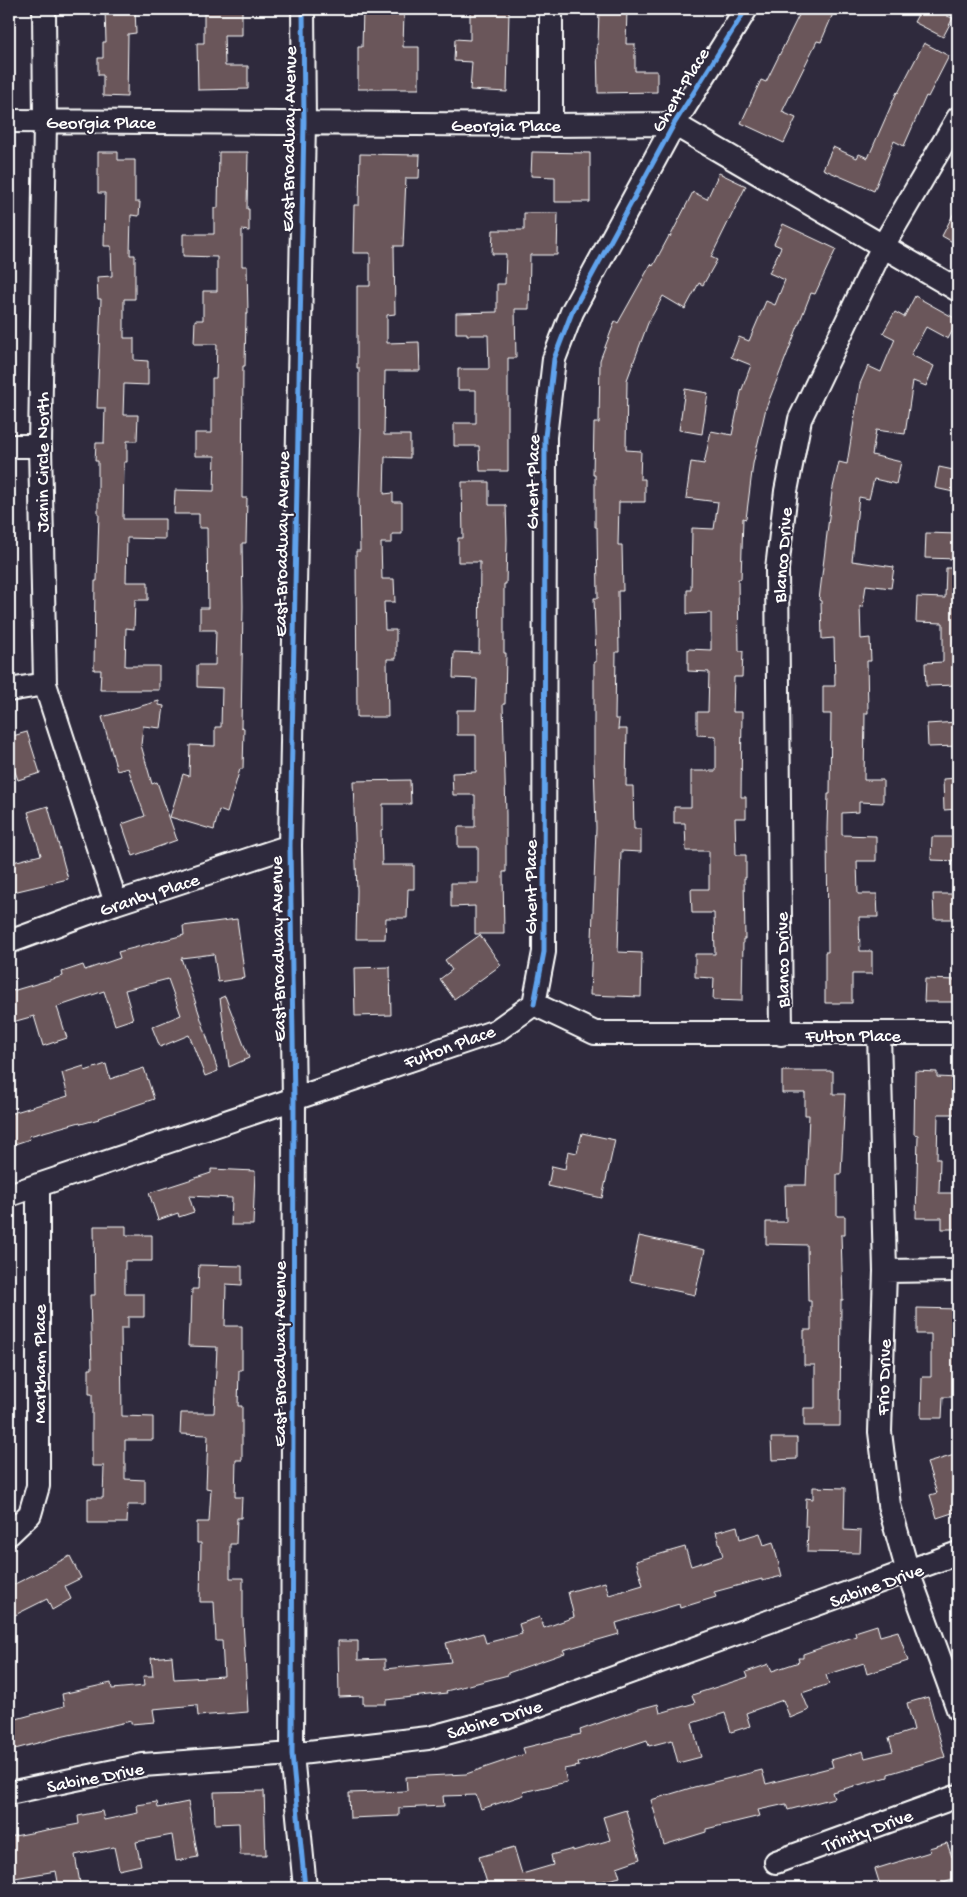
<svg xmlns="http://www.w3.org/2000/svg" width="967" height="1897" font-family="'Gochi Hand',sans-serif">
  <rect width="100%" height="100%" fill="#2f2a3d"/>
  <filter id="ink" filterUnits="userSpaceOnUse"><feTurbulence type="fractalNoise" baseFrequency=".02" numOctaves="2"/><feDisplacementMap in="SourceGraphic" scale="10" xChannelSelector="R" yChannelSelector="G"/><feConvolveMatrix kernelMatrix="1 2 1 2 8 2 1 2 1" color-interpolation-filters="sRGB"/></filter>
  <g filter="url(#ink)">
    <path fill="#6b565a" stroke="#fff" d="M105 9H135L136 33 128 34 127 97 103 96V75H98V58H103V42H106Z
      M204 9H242V35H224L225 66H248V89L198 90 197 43H204Z
      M363 9H396V12H404L403 47H419V89H358V47H362Z
      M470 9H502V11H509L507 92 470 90 472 62 454 61 455 39 470 40Z
      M599 9H627L626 44H635V71H657V92L598 93 597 44H598Z
      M802 9H835L821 42 817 41 782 112 796 118 784 143 741 123 761 80 766 82Z
      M921 9H951L947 16 953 18 943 37 914 22Z
      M924 43 949 56 928 97 926 96 904 146 894 141 874 191 823 169 833 147 857 158 859 154 868 158 897 92 898 93Z
      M98 152H118V160H135V202H140L139 216 131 215 130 255H135V299H124V338H134V360L148 361V385L124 384 123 415H138L137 441H127V462H124L123 519H165V539L127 538 126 582H148V600H135L134 629 126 628 125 666H159V690H100L101 670H94L95 581H97L99 514H98V461H95L96 443H104L105 408H97L101 299H98L97 277 112 276 111 246H104L105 193H98Z
      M219 152H248L247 209H249V231L242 230V266H247L248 314H246L245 366H243L242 498H247L246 543H242L243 606 241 727 244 728 243 769H240L227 813 219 810 214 830 170 817 183 774 189 776 190 745 215 746V727H221L222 688 197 687V665H215L216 630H200V608H208L207 528H199V514H174L175 490 214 491 215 456H195V433H212V378H216L217 344H194L195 320H203V291H217V257L183 256V234H214V208H218Z
      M532 152 590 153V202H555V177L531 176Z
      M360 154 420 155 419 178H406L403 246H394L395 314 387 315V343L419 342 420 371H385L384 435H410V458L385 457 384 494 393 493V502H402V534H392V543H381L382 579H394L395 602H384L385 630H396V659H387L388 717H357L356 551H360L359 494 361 429H359V368H357V286H370V253H353L354 205H359Z
      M719 173 746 186 711 257 717 260 703 285 699 283 685 309 663 296 648 323 627 380 626 450 641 451 640 479H645V502H619L618 545H622L623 591H618L619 652H616L615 719H619L618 729H627L626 786H633L634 829H641V852L621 851 618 952 642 953 641 997 590 995 596 828 594 762V662H596L594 598H598L597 527H595V475H593L594 423H599L600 360 615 321 618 323 651 264 653 266 669 236 670 237 693 192 707 199Z
      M958 205V245L942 236Z
      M524 213H558L557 255H530L529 309H515L516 358H508V471H480L479 446H454V423H476V390H458V369H489L488 335H467V333H456V313L497 312V284H505L506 254H492L493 230H524Z
      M783 224 836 249 815 294 811 293 766 408 753 464 746 519 743 518 741 579H738L739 651H743L742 677H734L733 712H742L741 797H746V818H735L736 855H746V878H744L745 939H743L742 1001 713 1000 714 978 695 977V954H715L714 913H692L691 889H709V851H686L685 823H674V807H691V771H716V736L697 735V712H708L709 672 688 671V649L711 650V613L687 614V590H691L692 528 714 529 718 502 686 498 691 462 704 464 711 431 732 435 741 392 751 365 731 357 739 337 749 341 766 301 775 305 785 280 769 273 781 247 774 244Z
      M915 296 958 320 948 339 926 327 911 355 934 366 926 386 913 381 905 434 876 430 872 455 901 462 896 484 874 479 869 499 859 497 852 561 894 567 891 588 866 585 863 607 860 606 861 639 870 638 871 661H867L868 713H865L864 780H883V803L859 802V812L842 813V835L876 836V861H857L858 894H877L878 917H859L860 951H872V974H852V1003H825V952H828L827 828 828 794H830L831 714H823V686H835L834 638 822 639 821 601 819 600 832 492 839 462 847 464 860 384 868 366 881 372 895 339 883 333 895 312 904 317Z
      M685 389 708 393 702 434 679 430Z
      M939 467 958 471V493L935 488Z
      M462 482H489V505H506L507 539 506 584H504V653H506L505 704H503L506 815V872H503L504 934H475V906L451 907V883H478V847H458V827H475V795H453L452 773 476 772V735H457V710H476L477 679 453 678 454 652 479 653 480 562H458V538H463Z
      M926 533 958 534V559L925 558Z
      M946 568H958V685L926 686 925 663 943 662V623L916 622 917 597 945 598Z
      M159 701V705L164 706 161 728 143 726 141 745 152 784 157 782 177 840 133 856 122 824 145 816 128 768 117 771 102 717Z
      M958 722V746L928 747 927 724Z
      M27 732 40 773 18 780 14 769 9 770V737Z
      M958 778V809L944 810 943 779Z
      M410 780 411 804H383V829L381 830 382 865H414V889H408L407 918H386L385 939H356L357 891 353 781Z
      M48 806 68 879 9 893V863L41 855 28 812Z
      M932 837H958V861L931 860Z
      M933 894H958V919H934Z
      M237 919 245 978 218 982 214 954 181 958 218 1071 205 1076 189 1035 160 1047 152 1027 181 1015 168 979 125 990 133 1019 115 1025 104 991 57 1007 67 1038 43 1046 34 1016 9 1023V992L63 976 62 972 83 965 85 970 120 958 118 952 184 935 183 926Z
      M480 935 501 965 454 999 440 979 452 970 445 960Z
      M390 967 391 1015 355 1016 354 968Z
      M925 979 958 980V1002H924Z
      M225 996 249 1058 229 1067 220 998Z
      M106 1064 110 1079 144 1068 154 1099 98 1118 99 1119 81 1124 80 1122 29 1136 30 1139 9 1146V1114L68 1096 62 1073 84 1066 85 1071Z
      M782 1071H833V1094H845L841 1174H837V1216H845V1235H841L843 1300H841L840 1426H804V1408H815V1365H804V1330H811V1301H808L807 1245 766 1244V1222H786L785 1185H806L809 1115H805V1093H782Z
      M915 1071 937 1072V1077L958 1078V1114H938L937 1159H940L939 1193H958V1229H942V1218H916L918 1135 914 1134Z
      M582 1133 615 1140 602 1198 548 1186 552 1166 565 1169 568 1151 577 1153Z
      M211 1169 255 1171 253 1225H231L232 1198 189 1196 194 1212 179 1217 178 1213 158 1220 149 1193 211 1173Z
      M94 1226H126V1235H152V1261H125V1294H144V1317H128V1328H121L122 1416 153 1417V1440H125V1479L145 1480V1505H128L127 1523H88V1498H103L104 1466H92V1394H89V1369H92L90 1295H95Z
      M639 1236 705 1250 695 1295 630 1281Z
      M199 1265 242 1266V1285L226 1284 225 1326H242V1370H239L238 1406H242V1460H236L235 1497H242L241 1518H237L236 1544H230V1578H243V1620L248 1712 198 1716 197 1705 153 1709 155 1722 131 1724V1721L60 1737 15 1749 9 1721 64 1706 62 1694 111 1683 112 1689 144 1686 143 1676H153L151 1658 172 1656 174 1679 224 1676 222 1641H216L214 1602H200L201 1543H197V1522H209L211 1489 206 1488 208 1435 180 1434 181 1413H214L217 1347 188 1346 189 1325H191L192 1289H198Z
      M917 1308 958 1309 957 1397H943L942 1418H921L922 1377H931V1334H917Z
      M771 1438H797V1459L772 1460Z
      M958 1454V1511L937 1518 930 1495 937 1493 927 1463Z
      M813 1487 845 1488 844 1530 861 1531 860 1553 807 1552 808 1527H805L806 1498 813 1499Z
      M737 1526 740 1539 760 1533 764 1545 773 1542 782 1576 762 1581V1579L714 1592 716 1597 680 1608 679 1604 616 1623 619 1634 563 1650 565 1653 508 1673V1675L446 1691 447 1693 386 1700V1704H363V1696L339 1697 338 1641H358V1660L385 1659V1669L451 1662 446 1643 483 1633 486 1643 522 1634 519 1624 540 1617 544 1628 574 1617 568 1592 605 1582 609 1595 643 1585 636 1561 685 1547 691 1566 723 1556 716 1532Z
      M70 1556 81 1578 65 1586 71 1599 52 1610 47 1599 9 1618V1587Z
      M877 1625 880 1636 898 1631 908 1661 867 1674 864 1663 826 1675 829 1684 802 1693 809 1710 790 1718 783 1700 746 1713 750 1726 731 1732 725 1713 692 1723 701 1757 678 1763 672 1740 649 1746 647 1740 578 1763 579 1766 564 1769 567 1782 523 1792 524 1795 481 1809 476 1795 443 1796 444 1806 399 1808V1816L350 1818 349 1793 407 1791 406 1777 466 1774 525 1754 523 1748 581 1734 580 1730 639 1709 658 1704 660 1713 695 1703 692 1695 748 1677 746 1672 769 1664 772 1671 799 1662 798 1658H803V1654L856 1636 855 1632Z
      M928 1697 945 1757 888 1774V1777L832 1792 834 1798 788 1810 786 1804 758 1810 760 1816 706 1829V1832L664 1845 651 1800 694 1787 762 1770 766 1784 833 1767 831 1760 863 1751 865 1758 893 1751 889 1738 914 1730 907 1703Z
      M264 1791 266 1855H240L239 1823 215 1824 214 1792Z
      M157 1802 158 1808 188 1802 198 1857 176 1861 172 1835 136 1842 141 1865 119 1870 114 1847 75 1855 80 1883 59 1887 56 1871 9 1879V1837L79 1824 78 1816 102 1811 104 1820 138 1813 137 1805Z
      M626 1810 640 1859 617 1867 620 1877 577 1888H485L484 1883H487L479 1857 514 1847 522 1874 553 1865 551 1855 573 1849V1851L610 1840 603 1817Z
      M947 1843 952 1857 958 1855V1878L929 1888H881L875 1869 930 1852 929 1848Z"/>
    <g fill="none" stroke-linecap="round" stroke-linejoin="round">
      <g stroke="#fff" stroke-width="26">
        <path id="minor" d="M44 9 45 121 40 446 45 684 116 903
          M303 9 304 122 290 846 294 1099 292 1754 305 1888
          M551 9V125
          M9 121 551 125 674 124 958 290
          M9 446H40
          M9 690 45 684
          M9 942 116 903 290 846
          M534 1004 544 952 545 437 554 359 572 312 674 124 746 9
          M781 1034 777 569 786 491 800 419 883 246 958 118
          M879 1034 885 1271 880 1432 889 1505 908 1572 958 1709
          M9 1195 496 1031 534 1004 595 1033H958
          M885 1271 958 1270
          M9 1534 30 1514 38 1486V1185
          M9 1793 143 1765 292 1754 428 1738 506 1717 958 1553
          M776 1862 958 1796"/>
      </g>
      <use href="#minor" stroke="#2f2a3d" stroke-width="22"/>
      <g stroke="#2f2a3d" stroke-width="8">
        <path id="cycleway" d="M303 9 304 122 290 846 294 1099 292 1754 305 1888
          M534 1004 544 952 545 437 554 359 572 312 674 124 746 9"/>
      </g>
      <use href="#cycleway" stroke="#60a3ed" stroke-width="5"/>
    </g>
  </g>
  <g text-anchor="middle" stroke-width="4" stroke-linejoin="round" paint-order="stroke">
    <g font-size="19" fill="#fff" stroke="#2f2a3d">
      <text transform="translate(679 89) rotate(-59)" y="7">Ghent Place</text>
      <text x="101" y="128">Georgia Place</text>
      <text x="506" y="131">Georgia Place</text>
      <text transform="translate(287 139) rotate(-89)" y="7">East Broadway Avenue</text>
      <text transform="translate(41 462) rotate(-90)" y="7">Janin Circle North</text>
      <text transform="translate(531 482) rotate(-89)" y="7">Ghent Place</text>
      <text transform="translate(280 544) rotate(-89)" y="7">East Broadway Avenue</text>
      <text transform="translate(781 555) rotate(-86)" y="7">Blanco Drive</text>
      <text transform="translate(529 887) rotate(-90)" y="7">Ghent Place</text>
      <text transform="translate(149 893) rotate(-18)" y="7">Granby Place</text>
      <text transform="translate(276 949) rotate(-91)" y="7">East Broadway Avenue</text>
      <text transform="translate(781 960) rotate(-91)" y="7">Blanco Drive</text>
      <text x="853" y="1041">Fulton Place</text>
      <text transform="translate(449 1045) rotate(-20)" y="7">Fulton Place</text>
      <text transform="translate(278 1354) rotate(-90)" y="7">East Broadway Avenue</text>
      <text transform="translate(38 1364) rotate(-90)" y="7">Markham Place</text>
      <text transform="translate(882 1377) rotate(-88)" y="7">Frio Drive</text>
      <text transform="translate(876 1584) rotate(-20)" y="7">Sabine Drive</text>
      <text transform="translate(494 1718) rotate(-17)" y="7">Sabine Drive</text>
      <text transform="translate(95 1776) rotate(-11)" y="7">Sabine Drive</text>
      <text transform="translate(867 1829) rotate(-20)" y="7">Trinity Drive</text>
    </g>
  </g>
  <rect width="967" height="1897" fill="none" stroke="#2f2a3d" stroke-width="30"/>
  <rect x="15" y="15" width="937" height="1867" fill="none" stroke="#fff" stroke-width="2" filter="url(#ink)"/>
</svg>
